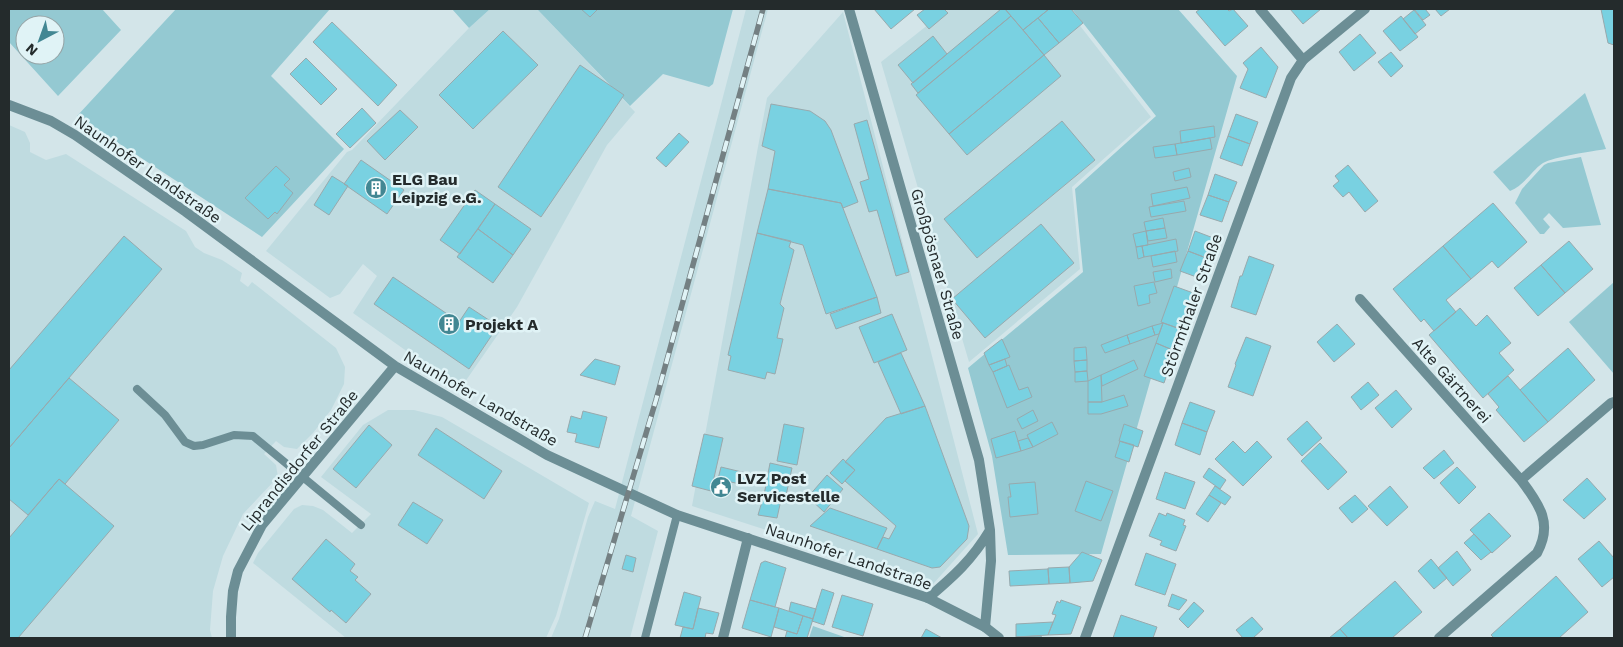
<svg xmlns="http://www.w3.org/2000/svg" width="1623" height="647" font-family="'Work Sans',sans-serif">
  <rect width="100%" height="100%" fill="#d3e5e9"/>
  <path fill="#bfdbe0" d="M490 9H537L635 112 607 145 517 307 460 389 353 313 377 276 363 264 340 294 330 298 266 251 347 152 352 150 469 28Z
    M746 9H768L631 516 658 531 630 638H551L559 619 588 517 595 501 615 509Z
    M948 9H1067L1151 117 1072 187 1080 269 969 362 881 62Z
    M843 12 978 534 933 584 692 506 767 98Z
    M9 125 25 132 30 143V152L46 160 66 154 186 231 195 247 204 253 222 260 242 273 240 281 248 287 252 282 336 348 345 367 344 384 331 410 313 433 297 449 284 447 276 441 264 454 276 465 278 477 243 514 223 556 213 591 210 630 212 638H9Z
    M388 410H414L442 417 589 503 556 616 546 638H346L253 563 258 553 294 509 302 505 313 506 323 510 352 533 371 514 321 477 363 425Z"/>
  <path fill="#94c9d2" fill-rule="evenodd" d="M9 9H102L121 30 58 96 9 42ZM25 25H55V55H25Z
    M176 9H330L271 76 344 149 262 237 77 116Z
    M452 9H490L469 28Z
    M537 9H733L713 84 709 87 663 74 630 106Z
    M1072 9H1178L1237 76 1101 554 1008 555 992 456 968 368 1083 272 1075 189 1156 116Z
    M1585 93 1606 149C1593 151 1553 157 1543 163 1531 171 1525 185 1510 191L1493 172Z
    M1581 157 1601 225 1563 228 1549 213 1543 219 1550 227 1544 234H1540L1515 203 1522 189 1544 165 1548 163Z
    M1614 282V374L1569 322Z
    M813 626 847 638H809Z"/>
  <path fill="#79d1e1" stroke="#98a9ad" d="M581 9H598L590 17Z
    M874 9H915L891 29Z
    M925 9H944L948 13 929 29 917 15Z
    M1001 9H1005L1011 16 918 93 911 84Z
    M1005 9H1049L1023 30Z
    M1049 9H1071L1083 23 1059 43 1038 18Z
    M1200 9H1227L1229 11 1233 9 1248 26 1225 46 1196 12Z
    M1290 9H1321L1303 24Z
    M1414 9H1425L1430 15 1423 20Z
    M1435 9H1450L1441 16Z
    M1601 9H1614V45L1608 43Z
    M1414 10 1426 25 1415 34 1403 19Z
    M1011 16 1044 55 949 134 916 95Z
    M1401 16 1418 37 1400 51 1383 31Z
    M1038 18 1059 43 1044 55 1023 30Z
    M332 22 397 85 378 106 313 42Z
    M503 31 538 65 473 129 439 95Z
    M1360 34 1376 53 1354 71 1339 52Z
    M933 36 947 54 913 83 898 65Z
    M1261 47 1278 67 1266 98 1240 88 1248 69 1243 63Z
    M1391 52 1403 66 1391 77 1378 62Z
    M1044 55 1061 76 967 155 949 134Z
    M306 58 337 89 321 105 290 74Z
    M580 65 624 95 541 217 498 187Z
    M771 104 810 111 825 121 831 130 858 202 843 208 841 203 768 189 775 151 762 146Z
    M362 108 376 123 350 148 336 134Z
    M400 110 418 127 385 160 367 141Z
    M1236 114 1258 122 1250 144 1228 136Z
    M867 120 909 272 896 276 877 210 869 212 860 182 869 179 854 124Z
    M1062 121 1095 160 977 258 944 219Z
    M1214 126 1215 137 1181 143 1180 131Z
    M679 133 689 142 666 167 656 158Z
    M1228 136 1250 144 1242 166 1220 158Z
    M1210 138 1212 149 1177 155 1175 144Z
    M1175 144 1177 155 1155 158 1153 147Z
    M361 160 404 190 387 214 344 184Z
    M1348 165 1378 201 1365 212 1349 192 1343 197 1333 186 1339 181 1335 176Z
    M276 166 290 179 284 185 293 193 277 214 275 212 268 219 245 198Z
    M1189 168 1191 177 1175 181 1173 172Z
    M1215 174 1237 182 1229 202 1208 195Z
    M332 176 348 186 329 215 314 205Z
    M1187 187 1190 198 1153 206 1151 194Z
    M768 189 841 203 877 297 826 314 803 245 757 233Z
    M475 190 495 204 460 254 440 240Z
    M1208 195 1229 202 1222 222 1200 215Z
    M1184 201 1186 211 1151 217 1149 207Z
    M1493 203 1527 242 1498 268 1492 261 1471 279 1443 246Z
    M495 204 531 229 513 255 478 229Z
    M1163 218 1165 228 1146 231 1144 222Z
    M1041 224 1074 263 985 338 952 299Z
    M1165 228 1167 238 1148 241 1146 231Z
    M478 229 513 255 493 283 457 257Z
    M1146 231 1148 245 1136 247 1133 234Z
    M1195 231 1216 239 1209 259 1188 251Z
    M757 233 791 241 789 247 794 250 780 304 784 308 777 338 783 339 775 374 767 372 765 379 728 370 731 356 728 355Z
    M124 236 162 269 9 448V370Z
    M1176 239 1178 251 1144 257 1142 246Z
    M1569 241 1593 269 1565 293 1541 265Z
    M1142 246 1144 257 1138 259 1136 247Z
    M1443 246 1471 279 1446 300 1456 312 1434 331 1424 319 1421 322 1393 289Z
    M1175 251 1177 262 1153 267 1151 256Z
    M1188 251 1209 259 1202 279 1180 271Z
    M1249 256 1274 265 1256 315 1231 307 1240 276H1242Z
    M1541 265 1565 293 1538 316 1514 288Z
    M1171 269 1172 278 1155 282 1153 272Z
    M393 277 459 322 469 307 498 326 469 369 374 304Z
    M1154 282 1157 293 1149 295 1150 303 1138 306 1134 286Z
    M1174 286 1196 294 1183 330 1161 322Z
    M877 297 881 313 836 329 830 314Z
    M1460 308 1476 326 1487 315 1511 343 1499 353 1514 370 1483 398 1429 335Z
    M892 314 907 350 874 363 859 327Z
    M1163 323 1159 334 1155 335 1152 326Z
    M1163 323 1183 330 1175 351 1156 343Z
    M1337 324 1355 344 1334 362 1317 342Z
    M1152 326 1155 335 1130 344 1127 335Z
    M1127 335 1130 344 1105 353 1101 345Z
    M1246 337 1271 346 1253 396 1228 387 1236 365 1235 364Z
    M1002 339 1010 357 989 365 984 353Z
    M1156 343 1175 351 1164 383 1144 376Z
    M1086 347 1087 360 1074 361V348Z
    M1568 348 1595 380 1548 422 1520 390Z
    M901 353 925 406 901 414 878 362Z
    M595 359 620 366 615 385 580 375Z
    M1005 359 1007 366 993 372 989 365Z
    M1087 360V371L1075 372 1074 361Z
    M1134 360 1138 369 1102 386 1101 375Z
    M1009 365 1019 390 1028 387 1032 397 1007 408 993 372Z
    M1087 371 1088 381 1075 382V372Z
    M1101 375 1102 402H1088V381Z
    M1508 376 1548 422 1524 442 1496 410 1499 407 1488 394Z
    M69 378 119 420 65 484 59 479 28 515 9 499V448Z
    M1368 382 1379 395 1361 410 1351 397Z
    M1396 390 1412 409 1392 428 1375 408Z
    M1124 395 1128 406 1101 414H1088V402H1102Z
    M1190 402 1215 411 1207 432 1182 423Z
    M925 406 969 526 967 539 940 567 932 568 877 549 883 537 889 539 896 526 845 481 855 470 845 462 886 418Z
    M1033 410 1038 421 1022 429 1017 419Z
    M583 411 607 417 599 448 575 442 577 434 567 432 571 416 581 419Z
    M1307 421 1322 438 1302 456 1287 439Z
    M1052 422 1058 434 1033 447 1027 435Z
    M1182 423 1207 432 1200 455 1175 445Z
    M784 424 804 428 797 465 777 461Z
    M1124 424 1143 431 1138 447 1119 441Z
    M369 425 392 445 356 488 333 469Z
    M436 428 502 471 484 499 418 455Z
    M1015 431 1021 451 996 458 991 439Z
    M704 434 723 438 711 491 692 486Z
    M1028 438 1033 447 1021 451 1018 441Z
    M1120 441 1134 445 1129 462 1115 457Z
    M1233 441 1245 453 1257 441 1272 457 1243 486 1215 459Z
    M1320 443 1347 472 1328 490 1301 461Z
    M1444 450 1454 463 1434 479 1423 468Z
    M843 459 855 470 842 484 830 473Z
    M770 463 792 468 785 500 764 495Z
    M721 467 746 473 744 485 718 479Z
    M1457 467 1476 487 1459 504 1440 483Z
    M1209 468 1226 480 1220 489 1203 477Z
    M1165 472 1195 482 1185 509 1156 499Z
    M827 475 843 489 824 512 808 497Z
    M1587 478 1606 499 1584 519 1563 500Z
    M59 479 114 526 18 638H9V538Z
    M1086 481 1113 491 1101 521 1075 511Z
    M1035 482 1038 514 1010 517 1008 497H1011L1009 484Z
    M1215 486 1231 497 1225 505 1209 495Z
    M1390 486 1408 507 1387 526 1368 506Z
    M764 495 781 500 777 518 758 515Z
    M1209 495 1221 503 1208 522 1196 514Z
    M1355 495 1368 509 1352 523 1339 508Z
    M413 502 443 520 427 544 398 525Z
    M830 508 887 528 877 549 810 526Z
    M1159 513 1166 516 1167 513 1185 520 1183 525 1186 526 1176 551 1160 545 1162 541 1149 536Z
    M1489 513 1511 536 1492 553 1470 530Z
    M1474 534 1491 552 1481 560 1464 543Z
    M326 539 355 564 350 571 358 577 355 580 371 594 346 623 331 610 330 612 292 579Z
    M1599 541 1614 558V577L1602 587 1578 559Z
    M1457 551 1471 570 1453 586 1438 568Z
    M1082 552 1102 560 1093 581 1070 583 1069 567Z
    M1146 553 1176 564 1165 595 1135 585Z
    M626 555 636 558 633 572 622 569Z
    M1431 559 1447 578 1434 589 1418 571Z
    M765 561 786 568 775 607 750 600 761 563Z
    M1069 567 1070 583 1049 584 1048 568Z
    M1048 569 1049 584 1010 586 1009 571Z
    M1556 576 1588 612 1559 638H1494L1491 635Z
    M1395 581 1422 612 1392 638H1348L1340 629Z
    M822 589 834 593 824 625 812 621Z
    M684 592 701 597 693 629 675 625Z
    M1172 594 1187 600 1179 610 1168 606Z
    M842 595 873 604 863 636 832 627Z
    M750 600 779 608 771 637 742 628Z
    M1061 600 1081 607 1071 634 1048 635 1056 615 1052 614 1057 601 1060 603Z
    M791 602 816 609 813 619 789 611Z
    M1194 602 1204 611 1188 628 1179 619Z
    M698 608 719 613 713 634 706 633 705 638H680L683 627 693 629Z
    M779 608 803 616 797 634 774 627Z
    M1121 615 1157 627 1153 638H1113Z
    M803 616 813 619 807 638H785L787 631 797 634Z
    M1252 617 1263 629 1253 638H1243L1236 630Z
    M1053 622 1048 635 1016 637V624Z
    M926 629 942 638H921Z
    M1340 629 1348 638H1329Z
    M1041 636 1042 638H1016V637Z"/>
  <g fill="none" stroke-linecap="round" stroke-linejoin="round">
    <path stroke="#6c8e95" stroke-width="8" d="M137 389 165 415 185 442 194 446 203 445 234 435 253 436 361 525
      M645 638 677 515"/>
    <path stroke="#6c8e95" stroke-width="10" d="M849 9 979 460 990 530 991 561 985 627
      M1260 9 1303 60
      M1360 299 1521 480
      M928 598C954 576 972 560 990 530
      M723 638 748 538
      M1439 638 1537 553C1553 524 1540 505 1521 480L1611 403 1614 402"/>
    <path stroke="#6c8e95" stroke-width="10" d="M9 105 51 121 75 135 186 212 395 366 547 455 677 515 928 598 985 627 999 638
      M231 638V617L233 591 238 571 262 525 395 366
      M1085 638 1291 78 1303 60 1365 9"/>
    <g stroke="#748083" stroke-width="5.5">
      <path id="rail" d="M585 638 656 400 763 9"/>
    </g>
    <use href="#rail" stroke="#e0f3f6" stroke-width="4" stroke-dasharray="11" stroke-linecap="butt"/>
  </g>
  <defs>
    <g id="building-disc" transform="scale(1.125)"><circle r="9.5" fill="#428793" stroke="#e0f3f6"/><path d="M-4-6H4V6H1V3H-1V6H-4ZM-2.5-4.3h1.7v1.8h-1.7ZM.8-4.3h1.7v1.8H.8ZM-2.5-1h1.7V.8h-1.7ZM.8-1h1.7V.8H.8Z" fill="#fff"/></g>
    <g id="civic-disc" transform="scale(1.125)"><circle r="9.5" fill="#428793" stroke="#e0f3f6"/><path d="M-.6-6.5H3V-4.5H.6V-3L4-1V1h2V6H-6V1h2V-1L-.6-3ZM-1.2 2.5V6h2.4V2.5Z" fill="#fff"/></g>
  </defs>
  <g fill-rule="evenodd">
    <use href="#building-disc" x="376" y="188"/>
    <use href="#building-disc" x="449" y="324"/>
    <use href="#civic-disc" x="721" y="487"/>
  </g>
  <g text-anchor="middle" stroke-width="5" stroke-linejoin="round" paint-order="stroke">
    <g font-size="16" fill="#242b2c" stroke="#e0f3f6">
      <text transform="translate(148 169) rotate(35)" y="6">Naunhofer Landstraße</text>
      <text transform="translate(938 264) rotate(74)" y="6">Großpösnaer Straße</text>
      <text transform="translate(1191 305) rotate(-70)" y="6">Störmthaler Straße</text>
      <text transform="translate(1452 380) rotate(48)" y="6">Alte Gärtnerei</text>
      <text transform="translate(481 398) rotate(30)" y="6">Naunhofer Landstraße</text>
      <text transform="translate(299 460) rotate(-51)" y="6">Liprandisdorfer Straße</text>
      <text transform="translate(849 556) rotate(19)" y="6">Naunhofer Landstraße</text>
    </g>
    <g font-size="16" font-weight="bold" fill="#242b2c" stroke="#e0f3f6" text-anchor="start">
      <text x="392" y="185">ELG Bau<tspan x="392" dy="18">Leipzig e.G.</tspan></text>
      <text x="465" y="330">Projekt A</text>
      <text x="737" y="484">LVZ Post<tspan x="737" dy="18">Servicestelle</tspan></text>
    </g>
  </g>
  <rect width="1623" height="647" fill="none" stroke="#242b2c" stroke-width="20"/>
  <g transform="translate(40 40) rotate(221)"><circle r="24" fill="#e0f3f6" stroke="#95a3a5"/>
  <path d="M0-4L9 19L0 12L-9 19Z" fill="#428793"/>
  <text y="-8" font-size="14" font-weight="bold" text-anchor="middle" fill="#242b2c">N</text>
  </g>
</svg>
